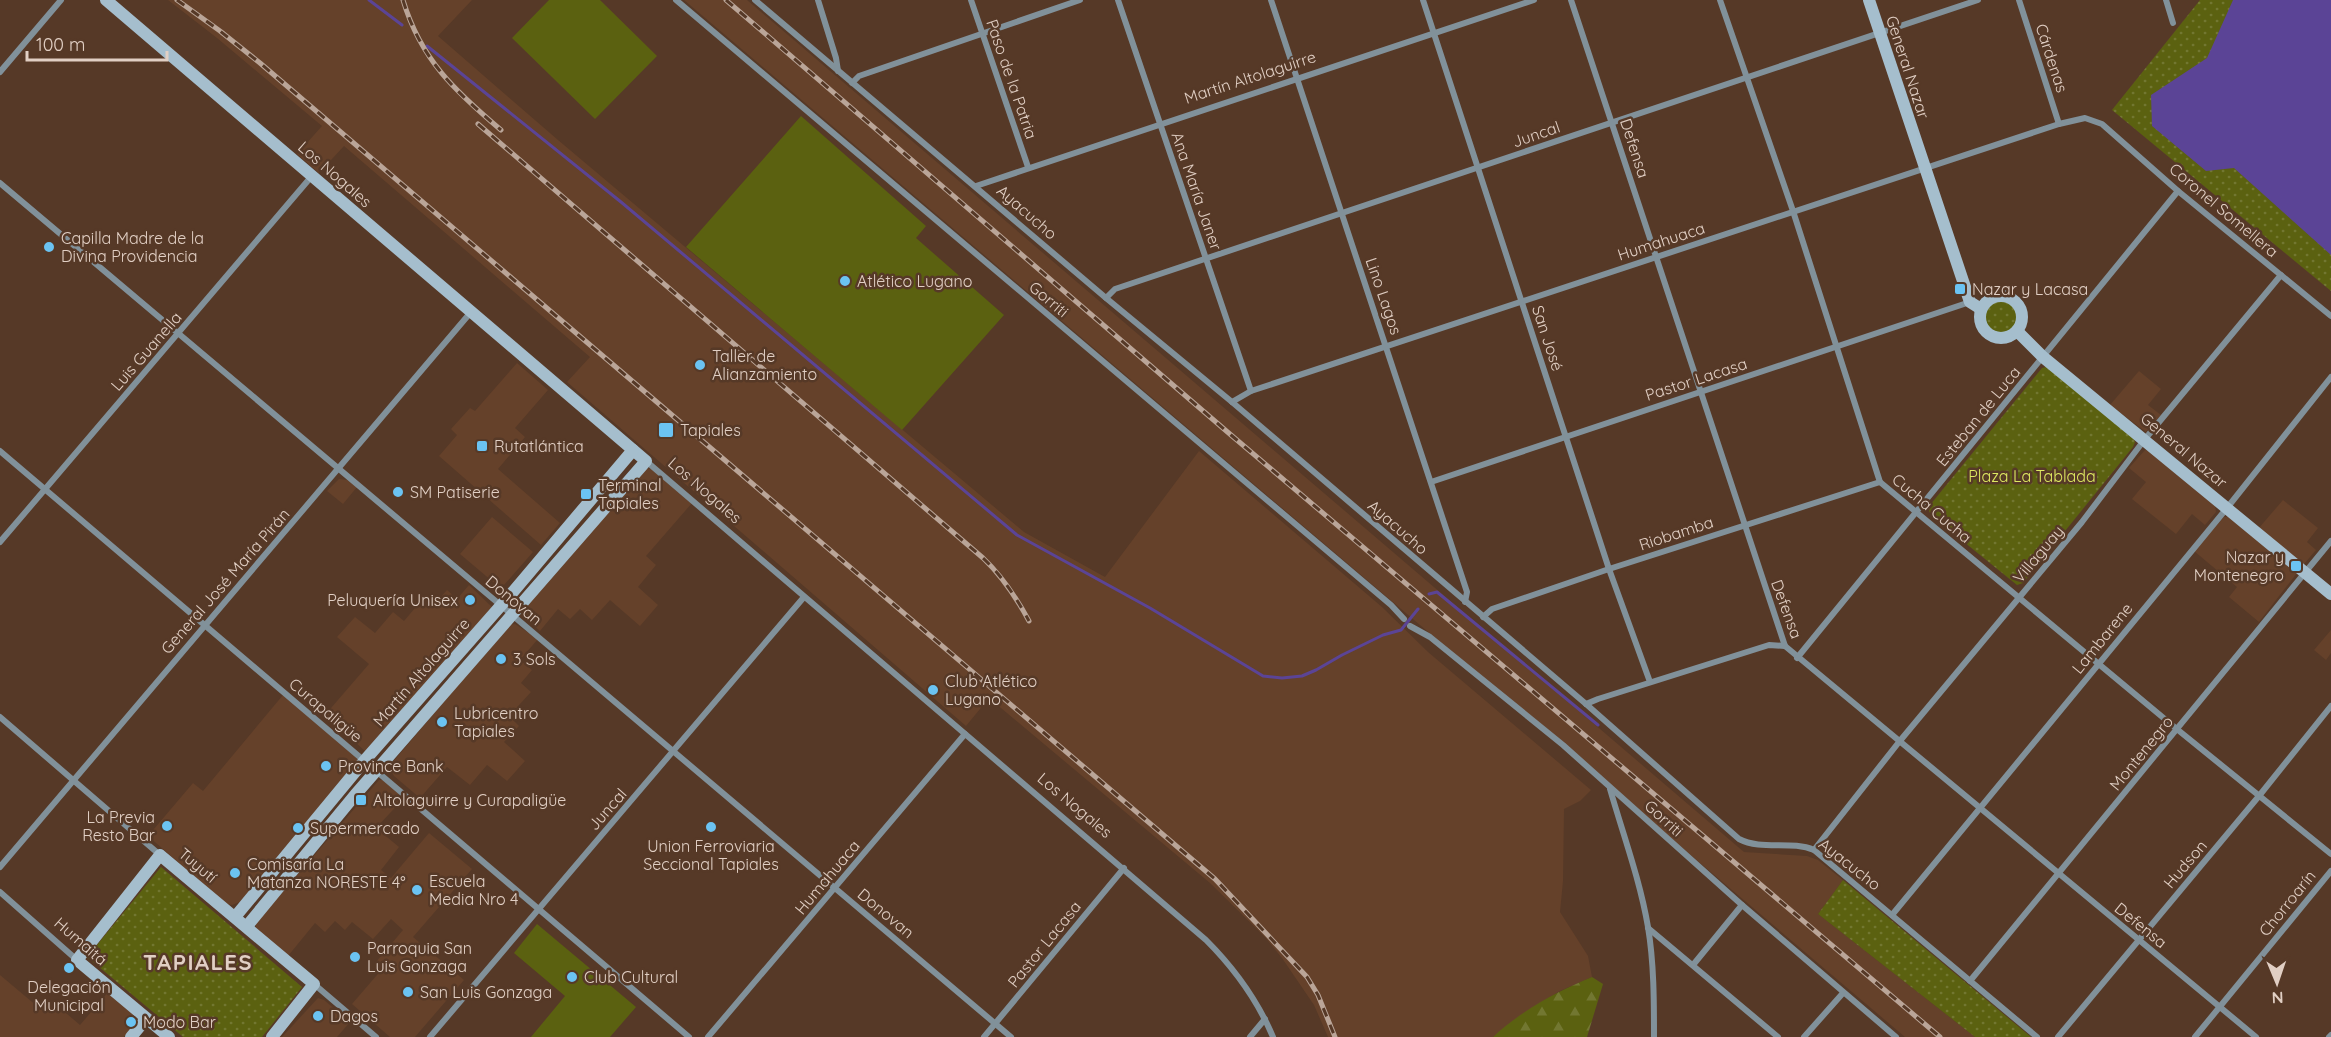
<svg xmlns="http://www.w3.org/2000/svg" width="2331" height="1037" font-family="Quicksand,sans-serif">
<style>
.built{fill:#65412a}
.grass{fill:url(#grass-dots)}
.forest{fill:url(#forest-firs)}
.pitch{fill:#5b6110}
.water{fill:#5b4496}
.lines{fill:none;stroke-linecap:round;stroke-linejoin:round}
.stream{stroke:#5b4496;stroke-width:3}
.street{stroke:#81919a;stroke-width:6}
.secondary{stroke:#a5becd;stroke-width:12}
.rail-casing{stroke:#baa598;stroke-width:5}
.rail{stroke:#563927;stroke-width:3;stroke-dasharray:9;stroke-linecap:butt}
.poi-dot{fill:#6bc3f2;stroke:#563927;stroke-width:2}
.labels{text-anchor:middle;stroke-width:5;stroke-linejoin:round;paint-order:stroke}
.street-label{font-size:16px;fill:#e1cfc4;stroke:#563927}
.poi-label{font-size:16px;fill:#e1cfc4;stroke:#563927;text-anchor:start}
.park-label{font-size:16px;fill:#deea61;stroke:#563927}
.district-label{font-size:22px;font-weight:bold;letter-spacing:1.5px;fill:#e1cfc4;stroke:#563927}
</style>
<defs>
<pattern id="grass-dots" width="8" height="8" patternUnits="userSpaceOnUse" patternTransform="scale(1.5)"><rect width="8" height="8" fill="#5b6110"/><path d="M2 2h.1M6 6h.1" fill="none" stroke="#727731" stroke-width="1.8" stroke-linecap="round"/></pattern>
<pattern id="forest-firs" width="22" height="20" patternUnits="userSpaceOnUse" patternTransform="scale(1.5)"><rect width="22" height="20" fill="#5b6110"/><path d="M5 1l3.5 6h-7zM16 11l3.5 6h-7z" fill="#727731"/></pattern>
</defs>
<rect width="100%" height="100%" fill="#563927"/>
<g class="built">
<polygon points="168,0 472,0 438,36 558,140 1024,532 1105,577 1199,451 1382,607 1428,652 1591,790 1580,801 1564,809 1563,881 1560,912 1588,956 1592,977 1560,991 1527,1011 1493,1037 1328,1037 1314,1005 1282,958 1265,937 1210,883 989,698 966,726 567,382 590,357 344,146 319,173 297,154 322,126 217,38"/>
<polygon points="684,0 747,0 1744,852 1807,856 1818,860 1843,880 1818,914 1975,1037 1905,1037"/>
<polygon points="517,363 548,390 515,428 525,437 498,469 560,523 541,545 439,456 457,435 451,429 470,408 475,411"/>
<polygon points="2139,371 2161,389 2148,405 2161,415 2146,432 2110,405"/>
<polygon points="2145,450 2151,451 2215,505 2216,512 2205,525 2192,514 2176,534 2132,499 2146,482 2129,468"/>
<polygon points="644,468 652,469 692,503 646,556 656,565 638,587 658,605 640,626 610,600 592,620 580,609 570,619 558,609 540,631 524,617 523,611"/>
<polygon points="339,479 347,480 357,487 343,504 327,491"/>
<polygon points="2283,500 2318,528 2307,542 2316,550 2304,564 2301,564 2258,529"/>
<polygon points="492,517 533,552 504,585 502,584 499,587 460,554"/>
<polygon points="2224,517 2231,517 2297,573 2259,622 2229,597 2237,587 2194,551"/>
<polygon points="469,585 492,607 365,751 325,715 369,664 337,637 355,617 375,633 393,612 404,621 421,601 431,608 447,590 457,599"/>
<polygon points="515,624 538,639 520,660 532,670 521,683 531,692 509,716 519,726 504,742 525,761 507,781 487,765 470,785 447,767 420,798 394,776 391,771 392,763 509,625"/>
<polygon points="2331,630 2331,653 2326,660 2314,650"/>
<polygon points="283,695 358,758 357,764 240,902 232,905 226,904 148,836 193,783 203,791"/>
<polygon points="379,780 383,780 405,797 376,828 399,847 381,870 391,878 429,833 472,869 413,937 464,980 415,1037 390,1037 352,1004 383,968 376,962 403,930 391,919 373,939 352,922 345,930 335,921 325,932 315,923 288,956 256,929 256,923"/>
<polygon points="0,975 44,1012 53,1002 80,1025 110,990 139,1017 138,1020 124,1037 0,1037"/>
<polygon points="318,998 324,1000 350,1022 337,1037 282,1037"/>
</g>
<g class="grass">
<polygon points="2200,0 2331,0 2331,291 2112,110"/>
<circle cx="2001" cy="317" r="17"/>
<polygon points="2046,367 2132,435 2135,442 2133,447 2023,583 2017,585 1932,516 1929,511 1930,505 2042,368"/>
<polygon points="161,867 302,987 262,1037 183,1037 87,957"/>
<polygon points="1843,880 2031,1037 1975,1037 1818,914"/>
</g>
<path class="forest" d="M1592,977L1603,984L1587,1037H1493C1522,1010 1556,992 1592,977Z"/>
<g class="pitch">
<polygon points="549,0 600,0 657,56 595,119 512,38"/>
<polygon points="801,116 926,226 916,238 1004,315 902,430 686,247"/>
<polygon points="537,924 636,1007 610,1037 531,1037 565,996 514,953"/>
</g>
<polygon class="water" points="2233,0 2331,0 2331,255 2234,168 2206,171 2152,126 2151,95 2207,58"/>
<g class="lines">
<g class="stream">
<polyline points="369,0 402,25"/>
<polyline points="427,46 621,202 1017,535 1150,608 1263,676 1282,678 1302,676 1316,670 1342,655 1383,635 1401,630 1418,609"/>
<polyline points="1429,594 1437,592 1598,725"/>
</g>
<g class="street">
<polyline points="676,0 1391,605 1404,619"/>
<path d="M755,0L1106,298L1232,402L1586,704L1739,839C1762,851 1791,840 1814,850L2037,1037"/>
<polyline points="818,0 836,58 838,71"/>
<polyline points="971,0 1028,167"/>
<polyline points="1118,0 1251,391"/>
<polyline points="1271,0 1467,592 1465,602"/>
<polyline points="1423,0 1609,569 1650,682"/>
<polyline points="1571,0 1785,646 2256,1037"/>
<polyline points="1720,0 1793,211 1880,482 2178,730 2331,854"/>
<polyline points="2019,0 2059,124"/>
<polyline points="2166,0 2173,23"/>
<polyline points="0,72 61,0"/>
<polyline points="852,83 859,76 1080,0"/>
<path d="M0,183C338,467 674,752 1011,1037"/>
<polyline points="976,186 1534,0"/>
<polyline points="1106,298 1115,289 1978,0"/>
<polyline points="1232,402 1251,391 2059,124 2085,118 2102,124 2178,191 2331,316"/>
<polyline points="0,451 689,1037"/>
<path d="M646,461L1206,940C1235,969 1257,999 1273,1037"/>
<polyline points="1431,482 1970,302"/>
<polyline points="0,542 311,177"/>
<polyline points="1483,617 1492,609 1609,569 1880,482"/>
<polyline points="1410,626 1430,637 1563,745 1742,905 1896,1037"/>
<polyline points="1797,658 2178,191"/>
<polyline points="1586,704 1598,699 1769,645 1785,646"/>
<polyline points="0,717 160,855"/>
<path d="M1610,789C1623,834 1640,880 1648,927C1654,963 1654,1001 1654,1037"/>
<polyline points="1814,850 1899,742 2082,522 2145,439 2281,275"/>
<polyline points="0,867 471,312"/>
<polyline points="0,892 77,960"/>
<polyline points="1892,915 2227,508 2331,377"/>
<polyline points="1648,928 1778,1037"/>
<polyline points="1693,965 1742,905"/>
<polyline points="1970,981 2331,541"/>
<polyline points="314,984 376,1037"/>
<polyline points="430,1037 804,597"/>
<polyline points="708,1037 965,734"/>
<polyline points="984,1037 1124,868"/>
<polyline points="1250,1037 1265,1019"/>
<polyline points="1804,1037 1843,993"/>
<polyline points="2058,1037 2259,796 2331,706"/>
<polyline points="2195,1037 2331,871"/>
<polyline points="2329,1037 2331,1035"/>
</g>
<g class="secondary">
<polyline points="106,0 646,461 355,795 247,926"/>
<polyline points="1869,0 1970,302 1981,309"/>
<circle cx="2001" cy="317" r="21"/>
<polyline points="2017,331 2043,357 2331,594"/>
<polyline points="235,917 365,760 512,593 633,450"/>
<polyline points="131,1037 146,1019"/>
<polyline points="169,1037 77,960 160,855 314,984 272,1037"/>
</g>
<g class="rail-casing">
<g id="rail">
<polyline points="177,0 220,31 260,63 1215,879 1307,977 1318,995 1335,1037"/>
<path d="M403,0C421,60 455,91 501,130"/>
<polyline points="726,0 1231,435 1940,1037"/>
<path d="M478,124L983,558C1002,576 1016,597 1029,621"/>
</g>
</g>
<use href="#rail" class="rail"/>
</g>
<g class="poi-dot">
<circle cx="49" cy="247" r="6"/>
<circle cx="845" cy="281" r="6"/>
<rect x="1954" y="283" width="12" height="12" rx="3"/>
<circle cx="700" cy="365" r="6"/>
<rect x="658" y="422" width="16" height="16" rx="3"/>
<rect x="476" y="440" width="12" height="12" rx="3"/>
<circle cx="398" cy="492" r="6"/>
<rect x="580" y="488" width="12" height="12" rx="3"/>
<rect x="2290" y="560" width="12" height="12" rx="3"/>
<circle cx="470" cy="600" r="6"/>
<circle cx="501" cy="659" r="6"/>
<circle cx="933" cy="690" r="6"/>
<circle cx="442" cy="722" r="6"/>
<circle cx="326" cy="766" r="6"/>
<rect x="355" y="794" width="12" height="12" rx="3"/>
<circle cx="167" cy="826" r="6"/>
<circle cx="711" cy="827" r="6"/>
<circle cx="298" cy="828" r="6"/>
<circle cx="235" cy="873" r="6"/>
<circle cx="417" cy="890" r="6"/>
<circle cx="355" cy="957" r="6"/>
<circle cx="69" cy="968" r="6"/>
<circle cx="572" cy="977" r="6"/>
<circle cx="408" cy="992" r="6"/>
<circle cx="318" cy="1016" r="6"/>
<circle cx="131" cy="1022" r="6"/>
</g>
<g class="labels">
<g class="street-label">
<text transform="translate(2052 58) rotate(72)" y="6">Cárdenas</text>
<text transform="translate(1908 67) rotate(72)" y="6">General Nazar</text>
<text transform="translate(1250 77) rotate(-18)" y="6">Martín Altolaguirre</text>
<text transform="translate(1012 79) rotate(71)" y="6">Paso de la Patria</text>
<text transform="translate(1536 134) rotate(-19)" y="6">Juncal</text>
<text transform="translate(1635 148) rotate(72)" y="6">Defensa</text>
<text transform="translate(335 174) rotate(41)" y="6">Los Nogales</text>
<text transform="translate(1197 191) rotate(71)" y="6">Ana María Janer</text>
<text transform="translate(2224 210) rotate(40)" y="6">Coronel Somellera</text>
<text transform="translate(1027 212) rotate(41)" y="6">Ayacucho</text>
<text transform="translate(1661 241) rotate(-18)" y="6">Humahuaca</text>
<text transform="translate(1384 296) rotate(71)" y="6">Lino Lagos</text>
<text transform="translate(1049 299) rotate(40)" y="6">Gorriti</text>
<text transform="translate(1548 338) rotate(72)" y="6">San José</text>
<text transform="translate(146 351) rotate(-49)" y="6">Luis Guanella</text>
<text transform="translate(1696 379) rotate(-18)" y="6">Pastor Lacasa</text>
<text transform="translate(1978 416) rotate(-51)" y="6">Esteban de Luca</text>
<text transform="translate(2184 450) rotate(40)" y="6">General Nazar</text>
<text transform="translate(705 490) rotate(41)" y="6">Los Nogales</text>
<text transform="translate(1932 508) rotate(40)" y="6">Cucha Cucha</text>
<text transform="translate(1398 527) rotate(41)" y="6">Ayacucho</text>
<text transform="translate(1676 533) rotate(-18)" y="6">Riobamba</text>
<text transform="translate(2038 554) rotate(-50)" y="6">Villaguay</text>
<text transform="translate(225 581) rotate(-49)" y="6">General José María Pirán</text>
<text transform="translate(514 600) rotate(40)" y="6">Donovan</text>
<text transform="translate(1787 609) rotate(70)" y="6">Defensa</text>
<text transform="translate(2102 638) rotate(-51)" y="6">Lambarene</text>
<text transform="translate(421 672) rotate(-49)" y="6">Martín Altolaguirre</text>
<text transform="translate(326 710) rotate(40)" y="6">Curapaligüe</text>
<text transform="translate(2141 753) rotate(-51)" y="6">Montenegro</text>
<text transform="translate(1075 805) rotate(40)" y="6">Los Nogales</text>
<text transform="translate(607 809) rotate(-49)" y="6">Juncal</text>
<text transform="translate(1664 818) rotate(42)" y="6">Gorriti</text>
<text transform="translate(1850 864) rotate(38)" y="6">Ayacucho</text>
<text transform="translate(2185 864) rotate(-50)" y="6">Hudson</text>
<text transform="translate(198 865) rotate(40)" y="6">Tuyutí</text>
<text transform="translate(827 877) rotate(-50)" y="6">Humahuaca</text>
<text transform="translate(2287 903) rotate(-51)" y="6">Chorroarín</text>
<text transform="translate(886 913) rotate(40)" y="6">Donovan</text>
<text transform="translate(2141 925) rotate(39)" y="6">Defensa</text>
<text transform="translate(81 941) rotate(41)" y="6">Humaitá</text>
<text transform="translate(1044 944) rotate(-51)" y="6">Pastor Lacasa</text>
</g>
<g class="poi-label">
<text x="61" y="244">Capilla Madre de la<tspan x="61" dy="18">Divina Providencia</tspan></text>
<text x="857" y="287">Atlético Lugano</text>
<text x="1972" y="295">Nazar y Lacasa</text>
<text x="712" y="362">Taller de<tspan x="712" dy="18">Alianzamiento</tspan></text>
<text x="680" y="436">Tapiales</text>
<text x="494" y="452">Rutatlántica</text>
<text x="598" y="491">Terminal<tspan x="598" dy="18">Tapiales</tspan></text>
<text x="410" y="498">SM Patiserie</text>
<text x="2284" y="563" text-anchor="end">Nazar y<tspan x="2284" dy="18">Montenegro</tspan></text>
<text x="458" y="606" text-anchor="end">Peluquería Unisex</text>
<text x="513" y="665">3 Sols</text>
<text x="945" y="687">Club Atlético<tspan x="945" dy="18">Lugano</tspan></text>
<text x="454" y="719">Lubricentro<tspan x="454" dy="18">Tapiales</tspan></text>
<text x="338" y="772">Province Bank</text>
<text x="373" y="806">Altolaguirre y Curapaligüe</text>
<text x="155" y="823" text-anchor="end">La Previa<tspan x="155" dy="18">Resto Bar</tspan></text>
<text x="310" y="834">Supermercado</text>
<text x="711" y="852" text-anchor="middle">Union Ferroviaria<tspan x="711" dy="18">Seccional Tapiales</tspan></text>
<text x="247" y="870">Comisaría La<tspan x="247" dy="18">Matanza NORESTE 4°</tspan></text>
<text x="429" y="887">Escuela<tspan x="429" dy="18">Media Nro 4</tspan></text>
<text x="367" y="954">Parroquia San<tspan x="367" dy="18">Luis Gonzaga</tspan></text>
<text x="584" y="983">Club Cultural</text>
<text x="69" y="993" text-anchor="middle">Delegación<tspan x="69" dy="18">Municipal</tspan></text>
<text x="420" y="998">San Luis Gonzaga</text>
<text x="330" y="1022">Dagos</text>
<text x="143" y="1028">Modo Bar</text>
</g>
<g class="park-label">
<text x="2032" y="482">Plaza La Tablada</text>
</g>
<g class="district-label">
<text x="198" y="970">TAPIALES</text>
</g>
</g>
<g transform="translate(2277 983) rotate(178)" stroke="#563927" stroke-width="4.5" paint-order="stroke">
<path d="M0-4.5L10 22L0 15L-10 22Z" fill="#e1cfc4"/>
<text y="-9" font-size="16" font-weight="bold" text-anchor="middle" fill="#e1cfc4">N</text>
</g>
<path d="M27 51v9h140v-9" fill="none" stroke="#e1cfc4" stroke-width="3"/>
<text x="36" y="51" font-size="18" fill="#e1cfc4" stroke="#563927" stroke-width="4.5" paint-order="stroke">100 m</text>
</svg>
